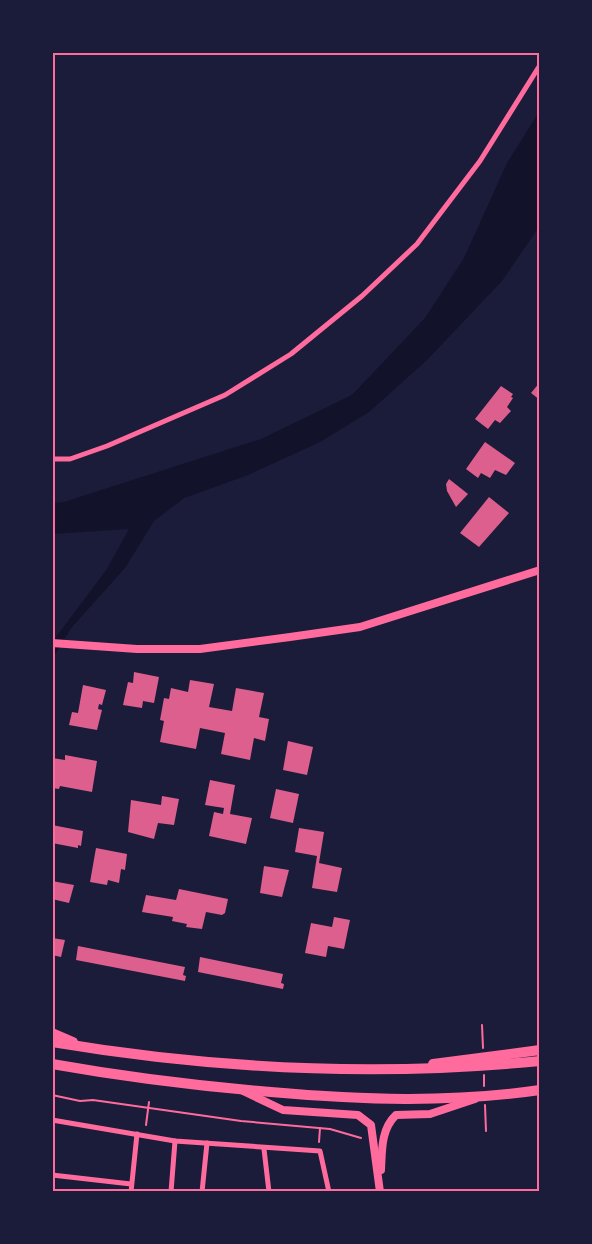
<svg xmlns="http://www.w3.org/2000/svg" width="592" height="1244" font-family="'Sofia Sans Condensed',sans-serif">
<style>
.water{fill:#12122b}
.building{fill:#dd5f8e}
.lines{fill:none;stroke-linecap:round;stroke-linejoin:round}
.path{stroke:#ff6b9d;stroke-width:2}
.minor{stroke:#ff6b9d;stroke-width:5}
.tertiary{stroke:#ff6b9d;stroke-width:8}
.trunk{stroke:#ff6b9d;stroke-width:10}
.neatline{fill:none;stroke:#ff6b9d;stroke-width:2}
</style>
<rect width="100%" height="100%" fill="#1b1b3a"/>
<polygon class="water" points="539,112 539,227 502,281 426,361 369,412 320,442 248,475 184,498 154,521 125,568 72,627 53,658 53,641 107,569 129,529 53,534 53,503 64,502 261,439 352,395 425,318 464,258 507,163"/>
<g class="building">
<polygon points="540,382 540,400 531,393"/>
<polygon points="501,386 513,394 511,397 513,398 507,407 511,411 500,423 495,420 488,429 475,419"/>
<polygon points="485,442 515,463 506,475 495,470 490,478 481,473 478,478 466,469"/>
<polygon points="449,479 468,494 456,507 447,491 446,484"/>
<polygon points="489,497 509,513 479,547 460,533"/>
<polygon points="134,672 159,677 154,703 143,701 142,708 123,705 128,682 133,683"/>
<polygon points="190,680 214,684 209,707 232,711 236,688 264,693 259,717 269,719 265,741 254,738 250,760 221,754 225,733 200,728 196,749 160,742 164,721 160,720 164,698 169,699 171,688 188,692"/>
<polygon points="83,685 106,690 102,705 99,704 98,709 102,710 97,730 69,725 72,712 78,713"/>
<polygon points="288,741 313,747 307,775 283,770"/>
<polygon points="65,755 97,761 92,792 60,786 59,789 52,788 52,758 65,760"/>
<polygon points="210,780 235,785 230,814 252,818 246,844 209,836 214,812 223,814 224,808 205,805"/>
<polygon points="276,789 299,794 293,823 270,818"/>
<polygon points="162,796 179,799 174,825 158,823 154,839 128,832 131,800 161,805"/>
<polygon points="52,825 83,831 81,846 78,845 78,848 52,843"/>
<polygon points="299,828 324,832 319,863 342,868 337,892 312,888 317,856 295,852"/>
<polygon points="96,848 127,854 125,870 121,869 119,883 108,880 107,885 90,882"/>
<polygon points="264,866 289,870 282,897 260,893"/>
<polygon points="52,881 74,885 69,903 52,899"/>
<polygon points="179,889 228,899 225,913 222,915 206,912 202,929 186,927 187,924 172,921 173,917 142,912 146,895 176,900"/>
<polygon points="334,917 350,920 344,949 328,946 326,957 305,953 311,923 332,927"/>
<polygon points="52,938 65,940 61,957 52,955"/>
<polygon points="78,946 185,967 183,975 186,976 185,981 76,960"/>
<polygon points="200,957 283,974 281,983 284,984 283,989 198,972"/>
</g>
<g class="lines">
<g class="path">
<polyline points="482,1025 483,1048"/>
<polyline points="484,1075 484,1086"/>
<polyline points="52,1095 80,1101 93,1100 241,1121 330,1129 361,1138"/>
<polyline points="485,1105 486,1131"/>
<polyline points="146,1125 149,1102"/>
<polyline points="319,1142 320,1128"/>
</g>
<g class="minor">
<polyline points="52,459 70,459 107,446 225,395 291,354 362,296 417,244 480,161 540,65"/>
<polyline points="52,1120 175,1141 320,1151 329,1192"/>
<polyline points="264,1149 269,1192"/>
<polyline points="52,1175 131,1184"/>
<polyline points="131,1192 137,1134"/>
<polyline points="171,1192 175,1141"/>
<polyline points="202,1192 207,1143"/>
</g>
<g class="tertiary">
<polyline points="52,643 137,649 200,649 290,637 360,627 540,570"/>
<polyline points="243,1091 283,1110 358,1115 371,1125 380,1192"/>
<path d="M381,1170C382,1150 381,1129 396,1115L430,1114L475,1099"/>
</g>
<g class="trunk">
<polyline points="52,1033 73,1042"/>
<path d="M52,1042C213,1069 377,1077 540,1061"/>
<path d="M52,1064C125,1077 198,1086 271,1092C361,1100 450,1103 540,1090"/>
<polyline points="433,1064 540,1050"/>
</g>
</g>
<rect width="592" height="1244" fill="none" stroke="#1b1b3a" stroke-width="108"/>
<rect x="54" y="54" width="484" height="1136" class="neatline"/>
</svg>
